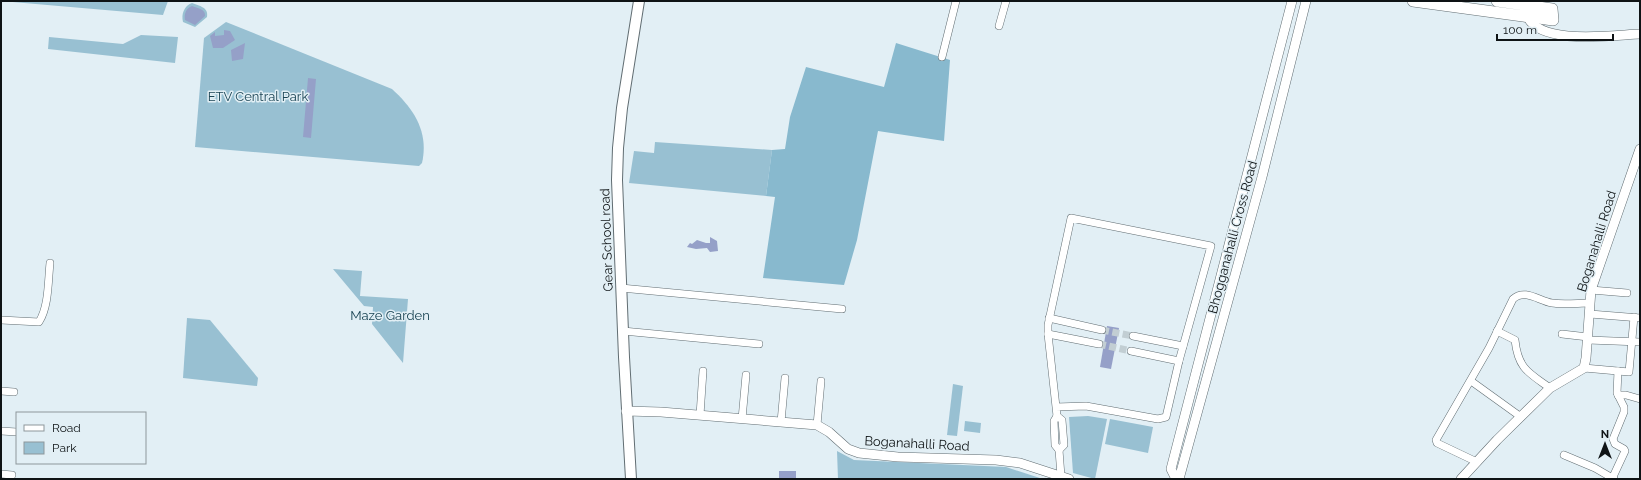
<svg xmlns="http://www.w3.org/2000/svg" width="1641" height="480" font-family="Raleway,sans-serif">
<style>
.green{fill:#98c0d2}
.forest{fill:#88b9ce}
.water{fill:#95a0c8}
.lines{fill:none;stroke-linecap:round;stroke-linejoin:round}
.minor-tunnel{stroke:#c2ced3;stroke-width:7;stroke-dasharray:7 3.5;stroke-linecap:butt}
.minor-casing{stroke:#616d72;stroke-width:8}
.tertiary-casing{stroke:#616d72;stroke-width:10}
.secondary-casing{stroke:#616d72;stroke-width:12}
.primary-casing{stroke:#616d72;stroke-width:12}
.minor{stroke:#fff;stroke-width:7}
.tertiary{stroke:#fff;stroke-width:9}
.secondary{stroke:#fff;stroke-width:10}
.primary{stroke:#fff;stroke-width:11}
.labels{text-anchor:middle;stroke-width:3;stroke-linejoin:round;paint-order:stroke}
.park-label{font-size:13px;fill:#1a4454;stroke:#e2eff5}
.street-label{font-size:13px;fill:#0e1315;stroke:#e2eff5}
</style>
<rect width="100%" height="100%" fill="#e2eff5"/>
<g class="green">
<polygon points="1,1 168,1 163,15"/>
<path d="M192,3C199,6 209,7 207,17L195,27L183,22C181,14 184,6 192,3Z"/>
<path d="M226,22L392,89C414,109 429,132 422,163L419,166L195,147L204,38Z"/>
<polygon points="141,35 178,37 175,63 48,49 49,37 123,44"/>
<polygon points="655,142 772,150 766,196 629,183 634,151 654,153"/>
<polygon points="333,269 362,271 360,296 408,299 403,363 372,324 373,307 364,306"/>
<polygon points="187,318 210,320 258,378 257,386 183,378"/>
<polygon points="953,384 963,386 957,436 947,435"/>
<polygon points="1088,416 1107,419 1095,479 1073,473 1069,417"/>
<polygon points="1110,419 1153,427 1148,453 1105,444"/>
<polygon points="965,421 981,423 980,433 964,431"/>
<polygon points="837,451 854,460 1006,467 1043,479 838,479"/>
</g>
<polygon class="forest" points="896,43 950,60 944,141 878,131 857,240 844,285 763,278 775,197 766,196 772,150 785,149 790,117 806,67 884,87"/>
<g class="water">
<path d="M192,6C197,8 206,9 205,16L195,25L185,20C184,14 186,8 192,6Z"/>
<polygon points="224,30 230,31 235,40 223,48 213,48 210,36 215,32 215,36 224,35"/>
<polygon points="245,43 243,59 232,61 231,50"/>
<polygon points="308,78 316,79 311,138 303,137"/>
<polygon points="710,237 717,241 718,251 710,252 707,248 696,249 687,247 690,243 692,244 697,240 706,243 710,243"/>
<polygon points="1107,326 1119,328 1111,369 1100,367"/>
<rect x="779" y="471" width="17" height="8"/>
</g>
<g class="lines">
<g class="minor-tunnel">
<polyline points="1102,330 1133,336"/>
<polyline points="1099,344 1131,351"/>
</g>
<g class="minor-casing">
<g id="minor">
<polyline points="999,26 1006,1"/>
<polyline points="942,57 956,1"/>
<polyline points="621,288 842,309"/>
<polyline points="1591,290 1627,293"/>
<polyline points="1590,314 1640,318"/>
<polyline points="1049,318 1102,330"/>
<path d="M1,320L39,322C49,306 48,281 50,263"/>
<polyline points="623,331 759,344"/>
<path d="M1497,331L1515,340C1518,369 1529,373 1550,388"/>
<polyline points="1048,334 1099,344"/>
<polyline points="1562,334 1588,337"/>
<polyline points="1133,336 1183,346"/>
<polyline points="1588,340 1640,342"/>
<polyline points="1131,351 1179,361"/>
<polyline points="1584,368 1629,372 1634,317"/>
<polyline points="1471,381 1521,417"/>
<polyline points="1,391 14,392"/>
<polyline points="1618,395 1626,395 1640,399"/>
<polyline points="1056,407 1086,406 1158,419 1166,417 1179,361 1211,246 1071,218 1048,325 1048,334 1056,407 1057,416 1054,421 1055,445 1059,450 1061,476"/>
<polyline points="700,415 703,371"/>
<polyline points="1057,416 1062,420 1064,445 1059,450"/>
<polyline points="742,419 746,375"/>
<polyline points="781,422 785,378"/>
<polyline points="817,425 821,381"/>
<polyline points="1,431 17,432"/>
<polyline points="1564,455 1595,468 1614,479"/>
<path d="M1477,462L1437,443L1436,440L1489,348L1513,299C1525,288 1539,301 1552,303C1564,305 1578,303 1590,303"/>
<polyline points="1,474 12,475"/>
<polyline points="1612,479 1625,451 1624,449 1615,444 1613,439 1624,412 1624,407 1617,393 1618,371"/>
</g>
</g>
<g class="tertiary-casing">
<g id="tertiary">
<path d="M1527,16C1540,46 1613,35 1640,34"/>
<polyline points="626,411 661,412 817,425 829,432 848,449 859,453 898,457 996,460 1020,463 1069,479"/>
<polyline points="1176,479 1171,469 1292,1"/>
<polyline points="1179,479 1262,177 1306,1"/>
<polyline points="1461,479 1497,440 1550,388 1584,368 1586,358 1591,290 1640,149"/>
</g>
</g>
<g class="secondary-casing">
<polyline id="secondary" points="631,479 624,357 617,180 618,148 622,108 639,1"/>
</g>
<g class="primary-casing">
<polyline id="primary" points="1413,1 1553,20 1552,9 1497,1"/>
</g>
<use href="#minor" class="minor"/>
<use href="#tertiary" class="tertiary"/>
<use href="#secondary" class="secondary"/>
<use href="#primary" class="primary"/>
</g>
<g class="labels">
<g class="park-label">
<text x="258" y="101">ETV Central Park</text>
<text x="390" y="320">Maze Garden</text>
</g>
<g class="street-label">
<text transform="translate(1232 237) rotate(-75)" y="5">Bhogganahalli Cross Road</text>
<text transform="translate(606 240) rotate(-92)" y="5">Gear School road</text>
<text transform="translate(1596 241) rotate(-73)" y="5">Boganahalli Road</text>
<text transform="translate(917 443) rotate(3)" y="5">Boganahalli Road</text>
</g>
</g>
<rect width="1641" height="480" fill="none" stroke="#0e1315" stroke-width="4"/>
<rect x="16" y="412" width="130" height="52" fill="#e2eff5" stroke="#8d979b"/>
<rect x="24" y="425" width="20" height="6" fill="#ffffff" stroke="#8d979b"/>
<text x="52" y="432" font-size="12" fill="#0e1315">Road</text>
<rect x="24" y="442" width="20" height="12" fill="#98c0d2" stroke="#8d979b"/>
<text x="52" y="452" font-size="12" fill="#0e1315">Park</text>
<g transform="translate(1605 444)" stroke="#e2eff5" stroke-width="3" paint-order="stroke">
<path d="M0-3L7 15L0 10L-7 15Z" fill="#0e1315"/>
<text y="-6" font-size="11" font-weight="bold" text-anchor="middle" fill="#0e1315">N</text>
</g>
<path d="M1497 34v6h116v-6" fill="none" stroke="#0e1315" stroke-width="2"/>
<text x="1503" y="34" font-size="12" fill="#0e1315" stroke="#e2eff5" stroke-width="3" paint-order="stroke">100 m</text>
</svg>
